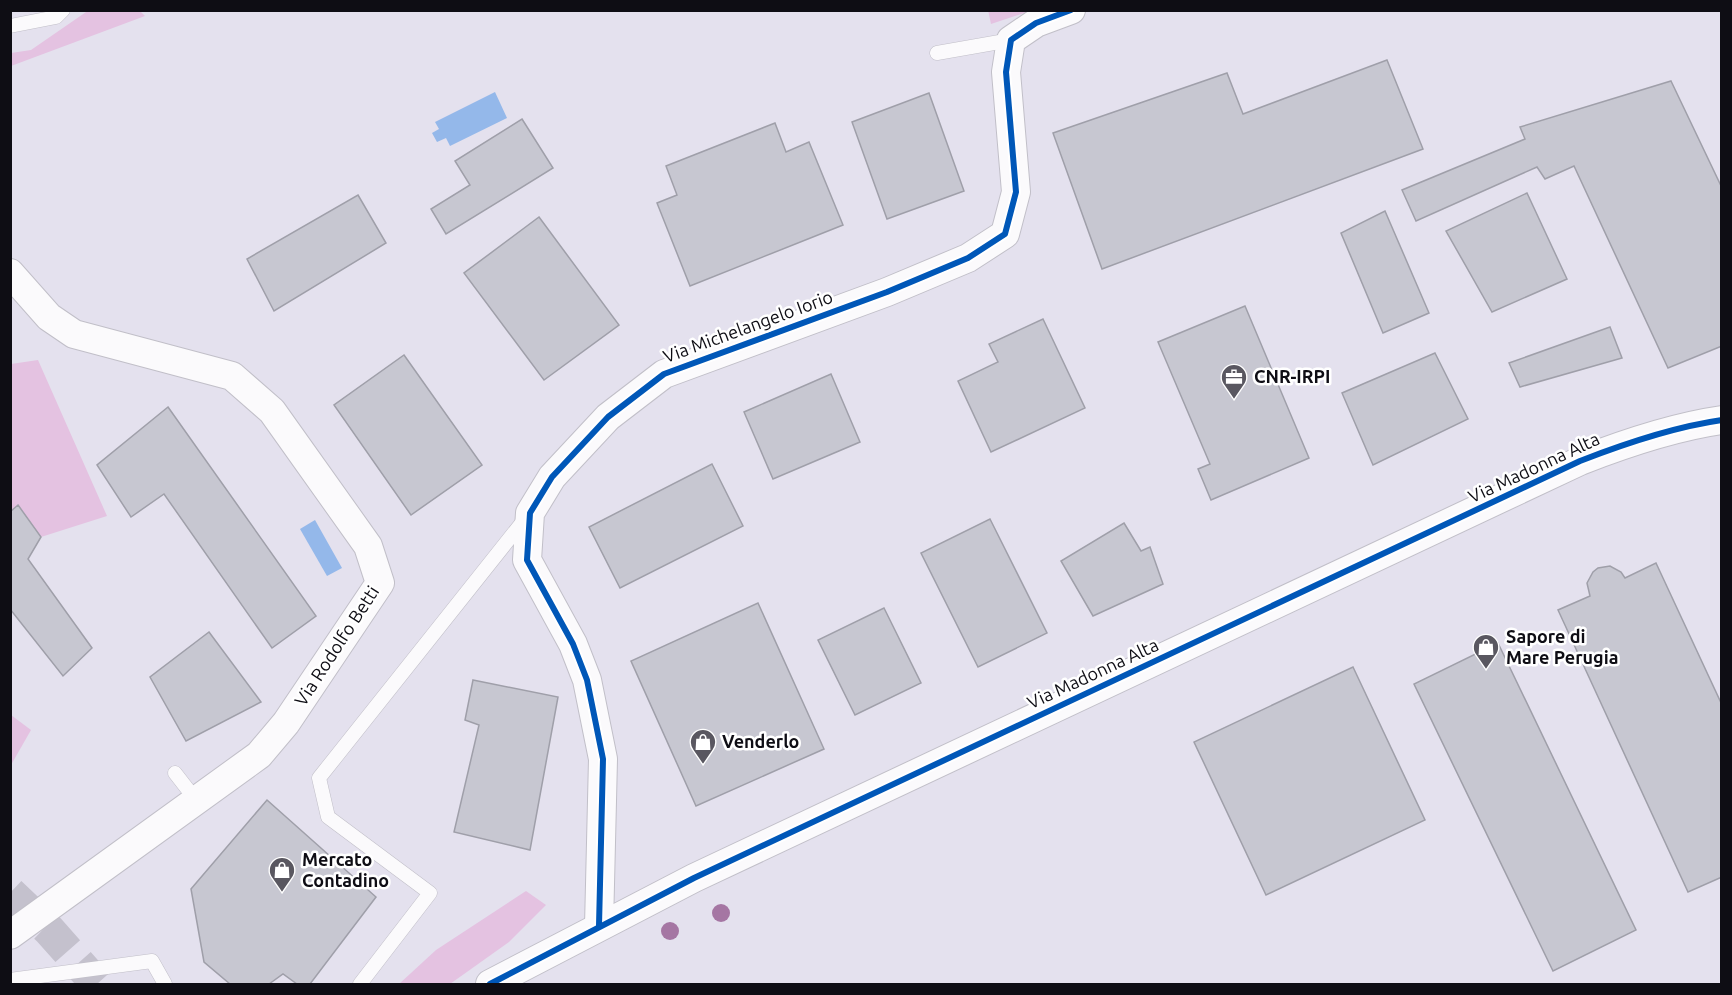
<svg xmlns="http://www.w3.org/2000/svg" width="1732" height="995" font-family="Ubuntu,sans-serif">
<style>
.green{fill:#e4c2e1}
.water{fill:#94b8ea}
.building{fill:#c7c7d1;stroke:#9f9fa9;stroke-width:1.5}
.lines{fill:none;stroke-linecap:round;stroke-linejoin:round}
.motorway-tunnel{stroke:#c4c1cd;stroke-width:33;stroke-dasharray:33 16;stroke-linecap:butt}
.service-casing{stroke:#c1bfc8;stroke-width:15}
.minor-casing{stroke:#c1bfc8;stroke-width:30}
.service{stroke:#fbfafc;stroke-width:14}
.minor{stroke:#fbfafc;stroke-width:28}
.cycleway-casing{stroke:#fff;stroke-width:10}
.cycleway{stroke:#0057b8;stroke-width:6}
.tree{fill:#a576a3}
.labels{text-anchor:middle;stroke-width:5;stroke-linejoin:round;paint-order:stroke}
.street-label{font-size:18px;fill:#0e0d14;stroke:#fff}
.poi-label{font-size:18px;font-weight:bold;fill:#0e0d14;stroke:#fff;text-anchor:start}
</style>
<rect width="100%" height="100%" fill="#e4e1ee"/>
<g class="green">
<polygon points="89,10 140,11 145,16 11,66 11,53 31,50"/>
<polygon points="988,10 1030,11 991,24"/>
<polygon points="38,360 107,516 41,537 18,506 11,512 11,364"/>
<polygon points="11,715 31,730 11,765"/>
<polygon points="526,891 546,905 509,942 450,984 399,984 436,950"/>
</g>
<g class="water">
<polygon points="495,92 507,118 450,146 446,138 437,142 432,133 439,129 435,122"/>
<polygon points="315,520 342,568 327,576 300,529"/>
</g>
<g class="building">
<polygon points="1387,60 1423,149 1102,269 1053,133 1227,73 1243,114"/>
<polygon points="1671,81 1722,188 1722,346 1668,368 1574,166 1545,179 1537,167 1416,221 1402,190 1525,139 1520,127"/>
<polygon points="929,93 964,191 887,219 852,122"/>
<polygon points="522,119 553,168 446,234 431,209 470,185 455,161"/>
<polygon points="775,123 786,152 809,142 843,225 690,286 657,203 677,195 666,166"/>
<polygon points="1527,193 1567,279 1492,312 1446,231"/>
<polygon points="358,195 386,243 274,311 247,259"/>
<polygon points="1385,211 1429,313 1383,333 1341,233"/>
<polygon points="539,217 619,325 544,380 464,273"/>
<polygon points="1245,306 1309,458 1211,500 1198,469 1210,464 1158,342"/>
<polygon points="1043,319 1085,408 991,452 958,381 998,362 989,344"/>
<polygon points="1610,327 1622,358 1520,387 1509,363"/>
<polygon points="1435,353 1468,419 1373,465 1342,393"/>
<polygon points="404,355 482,465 411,515 334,405"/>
<polygon points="831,374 860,442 773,479 744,412"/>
<polygon points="168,407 316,616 272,648 164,494 131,517 97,465"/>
<polygon points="712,464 743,526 620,588 589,527"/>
<polygon points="18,505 41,537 28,559 92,648 63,676 10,609 10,512"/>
<polygon points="990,519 1047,633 978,667 921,553"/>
<polygon points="1124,523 1141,551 1150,547 1163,584 1093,616 1061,561"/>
<polygon points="1656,563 1722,705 1722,877 1688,892 1558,610 1590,596 1587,583 1593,572 1598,568 1610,566 1621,572 1625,578"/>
<polygon points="758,603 824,749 696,806 631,661"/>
<polygon points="884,608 921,683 855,715 818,640"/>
<polygon points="209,632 261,702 186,741 150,677"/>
<polygon points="1498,643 1636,930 1553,971 1414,684"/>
<polygon points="1353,667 1425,820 1266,895 1194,742"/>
<polygon points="473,680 558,697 530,850 454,832 479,725 465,720"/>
<polygon points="267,800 376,897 310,984 297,984 283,974 269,984 230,984 204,962 191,889"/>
</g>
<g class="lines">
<polyline class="motorway-tunnel" points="10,893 49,930 97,984"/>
<g class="service-casing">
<g id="service">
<polyline points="10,26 56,17 63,10"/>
<polyline points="937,53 1011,40"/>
<polyline points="175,773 196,800"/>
<polyline points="10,980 152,961 165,984"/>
<polyline points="360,984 430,893 328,817 319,778 525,519"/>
</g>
</g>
<g class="minor-casing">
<g id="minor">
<polyline points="10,273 49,317 74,334 232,376 272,411 368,546 380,583 286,723 259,755 10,935"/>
<polyline points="599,926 603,759 587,680 573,644 527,560 530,513 552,477 608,417 664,374 887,292 968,258 1005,234 1016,192 1006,72 1011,40 1036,23 1071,10"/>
<path d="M490,984L694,878L1580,461C1626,443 1673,427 1722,420"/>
</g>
</g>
<use href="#service" class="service"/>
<use href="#minor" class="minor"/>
<g class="cycleway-casing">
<g id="cycleway">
<polyline points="599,926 603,759 587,680 573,644 527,560 530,513 552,477 608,417 664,374 887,292 968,258 1005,234 1016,192 1006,72 1011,40 1036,23 1071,10"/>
<path d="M490,984L694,878L1580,461C1626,443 1673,427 1722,420"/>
</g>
</g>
<use href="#cycleway" class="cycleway"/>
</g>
<g class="tree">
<circle cx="721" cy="913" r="9"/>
<circle cx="670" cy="931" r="9"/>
</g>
<defs>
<g id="office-pin" transform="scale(1.35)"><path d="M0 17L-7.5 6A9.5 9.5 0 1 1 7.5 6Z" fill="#595760" stroke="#fff"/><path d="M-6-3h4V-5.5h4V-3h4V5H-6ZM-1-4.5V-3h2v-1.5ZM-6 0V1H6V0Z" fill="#fff"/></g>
<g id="shop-pin" transform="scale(1.35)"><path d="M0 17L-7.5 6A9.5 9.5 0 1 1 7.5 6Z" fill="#595760" stroke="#fff"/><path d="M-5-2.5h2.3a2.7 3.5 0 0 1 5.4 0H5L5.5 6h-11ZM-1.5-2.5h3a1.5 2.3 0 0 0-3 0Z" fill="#fff"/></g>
</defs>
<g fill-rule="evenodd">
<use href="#office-pin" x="1234" y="377"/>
<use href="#shop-pin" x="1486" y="647"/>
<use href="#shop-pin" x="703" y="742"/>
<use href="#shop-pin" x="282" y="870"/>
</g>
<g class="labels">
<g class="street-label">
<text transform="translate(748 327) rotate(-20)" y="6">Via Michelangelo Iorio</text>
<text transform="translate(1534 468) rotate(-25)" y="6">Via Madonna Alta</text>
<text transform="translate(337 646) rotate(-57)" y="6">Via Rodolfo Betti</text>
<text transform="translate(1093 674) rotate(-25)" y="6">Via Madonna Alta</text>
</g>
<g class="poi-label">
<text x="1254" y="383">CNR-IRPI</text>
<text x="1506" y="643">Sapore di<tspan x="1506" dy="21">Mare Perugia</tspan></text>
<text x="722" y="748">Venderlo</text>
<text x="302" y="866">Mercato<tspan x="302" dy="21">Contadino</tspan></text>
</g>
</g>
<rect width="1732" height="995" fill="none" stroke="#0e0d14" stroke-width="24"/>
</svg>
